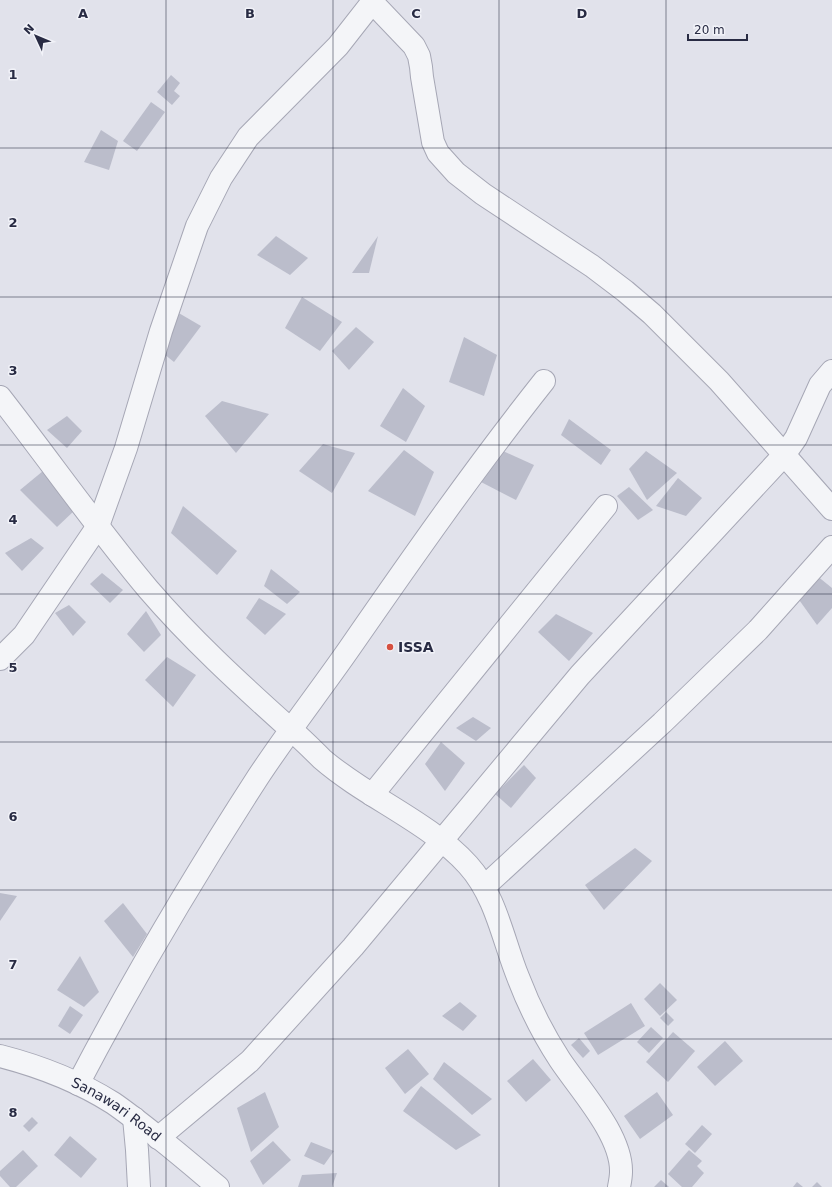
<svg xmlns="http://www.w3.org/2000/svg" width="832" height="1187" font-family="'DejaVu Sans',sans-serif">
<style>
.building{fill:#bbbdcb}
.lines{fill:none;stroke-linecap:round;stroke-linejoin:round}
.minor-casing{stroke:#a6a7b5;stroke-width:24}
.minor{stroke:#f4f5f8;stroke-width:22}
.grid{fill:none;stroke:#282b43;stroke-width:1;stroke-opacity:0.55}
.poi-dot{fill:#d65040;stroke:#f1f2f8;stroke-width:1.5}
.labels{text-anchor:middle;stroke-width:3;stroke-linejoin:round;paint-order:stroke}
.poi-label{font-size:14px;font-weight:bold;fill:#282b43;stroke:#f1f2f8;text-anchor:start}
.street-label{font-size:14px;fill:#282b43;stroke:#f1f2f8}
.grid-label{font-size:13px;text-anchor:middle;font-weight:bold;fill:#282b43;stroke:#f1f2f8;stroke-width:3;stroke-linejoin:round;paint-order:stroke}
</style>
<rect width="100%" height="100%" fill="#e1e2eb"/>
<g class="building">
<polygon points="171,75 180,83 174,91 180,96 172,105 157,92"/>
<polygon points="151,102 165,112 137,151 123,141"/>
<polygon points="101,130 118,141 109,170 84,162"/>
<polygon points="276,236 308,258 290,275 257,255"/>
<polygon points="378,236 369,273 352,273"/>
<polygon points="302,297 342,322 320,351 285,328"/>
<polygon points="177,312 201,326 174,362 159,350"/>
<polygon points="356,327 374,342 349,370 332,351"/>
<polygon points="464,337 497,355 484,396 449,382"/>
<polygon points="403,388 425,406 406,442 380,426"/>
<polygon points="222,401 269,414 236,453 205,416"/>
<polygon points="67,416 82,431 67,448 47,430"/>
<polygon points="569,419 611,450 601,465 561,435"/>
<polygon points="323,444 355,453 332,493 299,471"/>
<polygon points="404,450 434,472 415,516 368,491"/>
<polygon points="503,451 534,465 516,500 481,482"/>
<polygon points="646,451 677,473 647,500 629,469"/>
<polygon points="43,471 75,510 57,527 20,490"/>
<polygon points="678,478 702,498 686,516 656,506"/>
<polygon points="629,487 653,510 638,520 617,496"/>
<polygon points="183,506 237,551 217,575 171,533"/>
<polygon points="31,538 44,548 22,571 5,553"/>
<polygon points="271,569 300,592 287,604 264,586"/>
<polygon points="811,571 832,588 832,608 817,625 797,597"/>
<polygon points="102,573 123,590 110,603 90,584"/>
<polygon points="259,598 286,614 265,635 246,618"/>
<polygon points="69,605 86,622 73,636 55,613"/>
<polygon points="146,611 161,635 144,652 127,634"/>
<polygon points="556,614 593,633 569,661 538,632"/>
<polygon points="167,657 196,675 173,707 145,680"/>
<polygon points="473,717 491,728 476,741 456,728"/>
<polygon points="441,742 465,763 445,791 425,764"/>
<polygon points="524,765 536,778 511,808 495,794"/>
<polygon points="635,848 652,861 604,910 585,885"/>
<polygon points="0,893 17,896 0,921"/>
<polygon points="123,903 147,934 133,957 104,921"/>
<polygon points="80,956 99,992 84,1007 57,990"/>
<polygon points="660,983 677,1000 660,1016 644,999"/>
<polygon points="460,1002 477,1016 463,1031 442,1016"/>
<polygon points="631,1003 645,1026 598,1055 584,1033"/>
<polygon points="70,1006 83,1015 70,1034 58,1026"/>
<polygon points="666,1012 674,1020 668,1026 660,1018"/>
<polygon points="651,1027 663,1038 649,1053 637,1042"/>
<polygon points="673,1032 695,1051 668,1082 646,1062"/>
<polygon points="579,1038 590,1051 583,1058 571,1045"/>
<polygon points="725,1041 743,1061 715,1086 697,1067"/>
<polygon points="408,1049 429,1074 405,1094 385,1068"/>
<polygon points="533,1059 551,1080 526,1102 507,1081"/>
<polygon points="444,1062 492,1099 472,1115 433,1079"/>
<polygon points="421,1086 481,1135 456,1150 403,1111"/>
<polygon points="265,1092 279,1127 251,1152 237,1108"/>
<polygon points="657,1092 673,1115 640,1139 624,1116"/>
<polygon points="32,1117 38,1123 29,1132 23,1126"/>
<polygon points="702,1125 712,1134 695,1153 685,1144"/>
<polygon points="70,1136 97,1159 81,1178 54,1155"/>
<polygon points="273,1141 291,1160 263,1185 250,1161"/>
<polygon points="311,1142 334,1151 324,1165 304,1156"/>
<polygon points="23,1150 38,1166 16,1187 10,1187 0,1176 0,1171"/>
<polygon points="689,1150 702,1161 697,1166 704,1173 692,1187 682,1187 668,1174"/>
<polygon points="337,1173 332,1187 298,1187 302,1175"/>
<polygon points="661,1180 669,1187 654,1187"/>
<polygon points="797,1182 803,1187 793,1187"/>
<polygon points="817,1182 822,1187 812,1187"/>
</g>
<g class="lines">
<g class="minor-casing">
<g id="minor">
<polyline points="372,2 414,46 419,56 421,67 422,77 433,142 438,153 456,173 483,194 592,266 625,291 652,314 719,381 832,509"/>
<path d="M0,397C50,461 96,527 148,589C191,639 240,684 288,727C300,737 311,748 322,759C367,798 428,821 468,865C496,896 503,940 518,977C529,1006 543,1034 560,1060C580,1090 622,1135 621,1172C621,1177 620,1182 619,1187"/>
<polyline points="0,659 24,635 98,526 126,448 161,331 197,226 221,178 248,137 338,46 374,0"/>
<polyline points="372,795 606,506"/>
<polyline points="485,886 662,723 758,630 832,547"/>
<path id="s1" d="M0,1056C39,1066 78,1081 113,1103C129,1114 144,1126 159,1138C179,1154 198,1170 218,1187"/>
<path d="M78,1084C133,979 194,876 258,777C287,733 319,692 349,649C412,558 475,468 544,381"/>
<polyline points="134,1118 137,1150 139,1187"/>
<polyline points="158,1138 250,1061 353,947 580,675 784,455 796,438 820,385 832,371"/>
</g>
</g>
<use href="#minor" class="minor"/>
</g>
<path class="grid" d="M166,0V1187M333,0V1187M499,0V1187M666,0V1187M0,148H832M0,297H832M0,445H832M0,594H832M0,742H832M0,890H832M0,1039H832"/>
<circle class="poi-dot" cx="390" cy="647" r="4"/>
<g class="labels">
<g class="poi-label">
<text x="398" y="652">ISSA</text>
</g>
<g class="street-label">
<text dy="5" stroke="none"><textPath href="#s1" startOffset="129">Sanawari Road</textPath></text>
</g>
</g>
<g class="grid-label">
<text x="83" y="18">A</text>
<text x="250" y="18">B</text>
<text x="416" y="18">C</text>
<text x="582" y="18">D</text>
<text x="13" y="79">1</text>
<text x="13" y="227">2</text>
<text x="13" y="375">3</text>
<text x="13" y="524">4</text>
<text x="13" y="672">5</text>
<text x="13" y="821">6</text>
<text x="13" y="969">7</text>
<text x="13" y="1117">8</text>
</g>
<g transform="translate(36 36) rotate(314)" stroke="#f1f2f8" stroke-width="3" paint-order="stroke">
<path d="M0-3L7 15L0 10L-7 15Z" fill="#282b43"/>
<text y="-6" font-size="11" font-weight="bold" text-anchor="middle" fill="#282b43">N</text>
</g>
<path d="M688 34v6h59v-6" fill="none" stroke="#282b43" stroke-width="2"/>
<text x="694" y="34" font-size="12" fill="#282b43" stroke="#f1f2f8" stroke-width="3" paint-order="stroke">20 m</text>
</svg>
